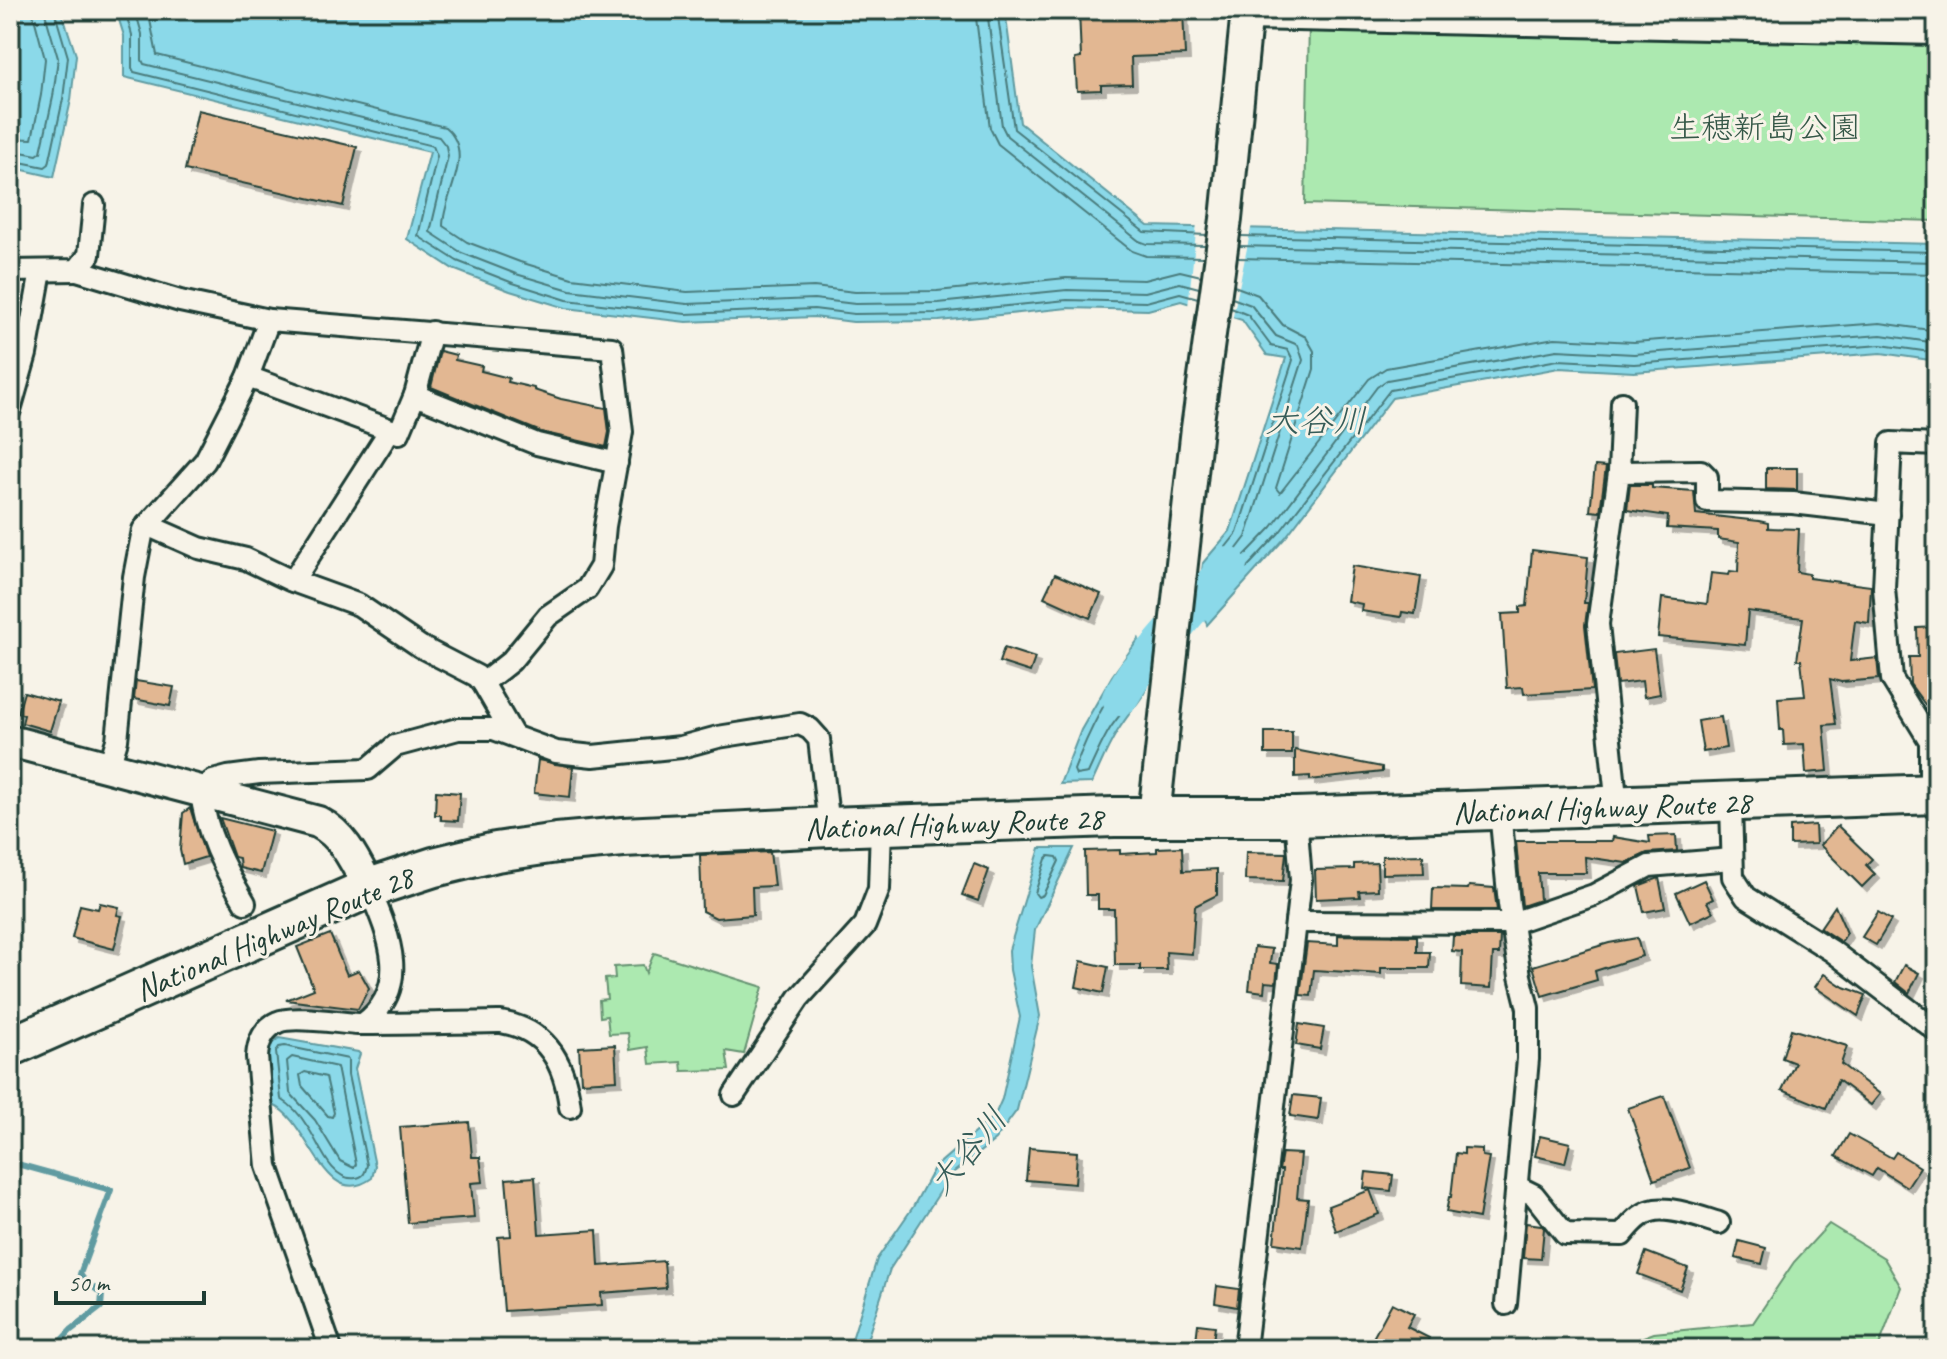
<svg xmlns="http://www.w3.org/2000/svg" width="1947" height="1359" font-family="Caveat,'Klee One',sans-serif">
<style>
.green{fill:#ace9b0;stroke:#669372;stroke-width:2}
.water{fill:#8bd9e9;stroke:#609ba1;stroke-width:2}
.pier{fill:#f7f3e8}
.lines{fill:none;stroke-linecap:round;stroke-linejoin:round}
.shore{stroke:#4a7b7c;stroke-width:2}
.stream{stroke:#609ba1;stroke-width:6}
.river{stroke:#8bd9e9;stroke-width:36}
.building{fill:#e2b792;stroke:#1f3d34;stroke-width:2;filter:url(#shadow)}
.street-casing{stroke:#1f3d34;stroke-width:26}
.secondary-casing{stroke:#1f3d34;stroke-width:36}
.highway-casing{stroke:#1f3d34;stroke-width:44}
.street{stroke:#f7f3e8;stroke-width:20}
.secondary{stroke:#f7f3e8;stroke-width:30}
.highway{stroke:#f7f3e8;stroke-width:38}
.labels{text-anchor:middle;stroke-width:6;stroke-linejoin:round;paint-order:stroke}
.park-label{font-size:32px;fill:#345747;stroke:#f7f3e8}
.street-label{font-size:32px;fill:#1f3d34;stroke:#f7f3e8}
.water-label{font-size:34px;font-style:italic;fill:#355c58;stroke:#f7f3e8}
</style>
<defs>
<filter id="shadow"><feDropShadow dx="5" dy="5" stdDeviation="0" flood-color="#0004"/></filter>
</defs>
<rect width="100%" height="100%" fill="#f7f3e8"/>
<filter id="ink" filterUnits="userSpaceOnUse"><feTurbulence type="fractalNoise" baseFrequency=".0125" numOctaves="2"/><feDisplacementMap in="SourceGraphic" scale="16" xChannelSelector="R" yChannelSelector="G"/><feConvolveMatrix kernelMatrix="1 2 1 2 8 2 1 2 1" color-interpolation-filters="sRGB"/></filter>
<g filter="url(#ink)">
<g class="green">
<polygon points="1309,25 1937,41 1937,221 1305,204"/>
<polygon points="654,953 763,987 744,1054 726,1051 729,1070 682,1071 681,1062 650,1064 648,1047 630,1050 628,1033 609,1034 607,1016 600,1017 599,1000 607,999 605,979 615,978 614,967 643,965 646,973"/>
<polygon points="1829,1224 1884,1258 1901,1287 1878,1349 1611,1349 1654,1333 1753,1323 1794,1262"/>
</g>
<g class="water">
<polygon points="10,10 61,10 76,55 71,100 54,177 10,167"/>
<polygon points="116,10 1005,10 1020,123 1148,226 1937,244 1937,361 1881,353 1634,372 1559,368 1392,398 1285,538 1207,625 1197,598 1202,564 1230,531 1286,358 1267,355 1242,320 1181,301 1148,310 1068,308 939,321 853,322 814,317 686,322 566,308 510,291 453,269 407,239 430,152 124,77 124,36"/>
<path d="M1140,637C1160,694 1144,688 1117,732C1107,748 1100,766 1092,783L1060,784L1081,730L1112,676Z"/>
<polygon points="1040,848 1074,848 1035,930 1031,966 1040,1016 1017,1110 995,1140 954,1172 947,1181 890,1269 864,1349 849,1349 877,1259 913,1207 934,1168 995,1115 1002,1099 1020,1017 1010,970 1009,950"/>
<path d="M279,1038L358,1052L360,1054L355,1069L375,1166L372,1178C324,1213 310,1121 273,1105L268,1050L270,1045Z"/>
</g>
<g class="pier">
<polygon points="1197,223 1252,224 1232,321 1188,307"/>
<polygon points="1203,556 1197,598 1207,629 1204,626 1193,599 1198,563"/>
<polygon points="1141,633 1154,666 1150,693 1146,698 1150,666 1138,634"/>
</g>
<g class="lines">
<g class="shore">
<polyline points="125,10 132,35 132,68 134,72 433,146 437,156 418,236 457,261 513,283 567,300 686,314 814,309 854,314 938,313 1067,300 1146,302 1180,293 1198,298"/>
<polyline points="135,10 142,34 142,60 144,64 439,137 446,146 448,156 430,232 462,253 516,274 570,290 687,304 814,299 855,304 938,303 1067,290 1145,292 1180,283 1199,288"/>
<path d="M148,10L157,55L445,127C477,154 443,194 443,226L467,242L520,262L572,278L687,292L814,287L855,292L937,291L1066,278L1144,280L1180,271L1201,276"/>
<polyline points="975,10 990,128 998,144 1132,251 1146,256 1204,257"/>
<polyline points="987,10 1002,126 1007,136 1139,241 1147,244 1205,245"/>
<polyline points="997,10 1014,129 1144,232 1207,235"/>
<polyline points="10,138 32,139 41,95 45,59 32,10"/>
<polyline points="10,150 37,155 41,152 53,97 58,58 44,10"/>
<polyline points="10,160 45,167 49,164 63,99 68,57 54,10"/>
<polyline points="1241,236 1937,252"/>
<polyline points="1239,246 1937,262"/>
<polyline points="1238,258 1937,274"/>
<polyline points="1234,286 1258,295 1283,325 1306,337 1314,351 1314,369 1276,488 1280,493 1369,379 1386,368 1555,338 1634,342 1880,323 1937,331"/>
<polyline points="1232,298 1251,305 1276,336 1298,345 1303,360 1246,537 1220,571 1219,576 1223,578 1272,527 1377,387 1387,380 1557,350 1634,354 1881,335 1937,343"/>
<polyline points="1231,308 1248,315 1271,346 1288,350 1293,360 1237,533 1210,567 1206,597 1211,606 1279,533 1390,390 1558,360 1634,364 1881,345 1937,353"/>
<path d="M1138,659C1153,684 1124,707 1111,727C1102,741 1095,758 1088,773L1076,775L1074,770C1089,730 1108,694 1133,660Z"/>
<polygon points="1049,856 1057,857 1059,861 1043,895 1038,897 1035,893 1046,859"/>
<path d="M285,1046L348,1059V1075L367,1165C365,1173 364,1177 356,1178C330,1182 319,1142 307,1126C301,1116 291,1105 281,1099L276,1052L279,1047Z"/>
<polygon points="292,1057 337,1067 356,1164 354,1168 340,1161 315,1120 290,1093 287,1061"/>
<polygon points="305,1072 326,1077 334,1113 332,1117 328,1116 302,1086 300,1075"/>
</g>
<polyline class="stream" points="10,1162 111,1190 80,1274 84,1280 102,1294 101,1307 71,1330 53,1349"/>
<polyline class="river" points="1120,698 1134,675 1229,565"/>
</g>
<g class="building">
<polygon points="1079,10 1183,10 1185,55 1131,57 1132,84 1101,85 1101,90 1077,91 1075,59 1081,58"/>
<polygon points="198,110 357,147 343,206 185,170"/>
<polygon points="440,351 456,355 455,360 482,366 481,371 509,378 508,382 534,388 534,390 561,399 606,408 609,432 606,447 541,432 431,387"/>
<polygon points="1595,466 1606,467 1600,512 1590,511"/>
<polygon points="1766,468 1797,468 1797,490 1766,489"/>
<polygon points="1630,485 1652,485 1652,488 1694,491 1696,514 1759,521 1768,523 1768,528 1799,529 1797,572 1809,574 1809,578 1871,586 1869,623 1855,621 1850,661 1877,658 1879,679 1841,682 1830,679 1836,724 1824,725 1828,771 1806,773 1804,744 1784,745 1783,730 1780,730 1778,698 1805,696 1801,660 1797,660 1803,618 1748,611 1745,645 1658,637 1662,598 1707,604 1711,573 1729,575 1730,571 1738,572 1739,542 1718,539 1718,531 1667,528 1668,516 1627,510"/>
<polygon points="1532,550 1588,557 1584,603 1588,603 1585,625 1592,690 1524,694 1523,687 1507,688 1502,614 1520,613 1520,607 1527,606"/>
<polygon points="1352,566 1421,577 1415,614 1402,612 1401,617 1361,611 1362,604 1347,601"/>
<polygon points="1055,574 1101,594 1090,618 1044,597"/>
<polygon points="1937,627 1937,721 1910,684 1909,657 1918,657 1917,628"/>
<polygon points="1004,648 1035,658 1030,672 999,662"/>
<polygon points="1654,649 1660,694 1644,697 1642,681 1617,684 1614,654"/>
<polygon points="136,681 174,687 170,706 134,699"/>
<polygon points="24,692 59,702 50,731 22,723 24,715 18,713"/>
<polygon points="1721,717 1726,748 1703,752 1698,721"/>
<rect x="1265" y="732" width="27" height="22"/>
<polygon points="1295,750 1382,767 1382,772 1310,780 1310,776 1295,777"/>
<polygon points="538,760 573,767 570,797 534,793"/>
<polygon points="436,791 460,793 458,821 441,820 441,815 435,815"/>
<polygon points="190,808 206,857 183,864 180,850 183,813"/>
<polygon points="220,818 272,831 261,873 240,868 239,858 234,857"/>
<polygon points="1815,825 1816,844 1790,845 1790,827"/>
<polygon points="1838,826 1872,859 1866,865 1875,874 1862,887 1820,845"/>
<polygon points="1676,835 1677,851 1647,853 1626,863 1585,857 1586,873 1538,873 1540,900 1522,906 1516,841 1612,841 1613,837 1650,843 1649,836"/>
<polygon points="1182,847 1183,871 1217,869 1217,895 1195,906 1192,954 1166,952 1167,970 1140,970 1140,965 1115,965 1114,909 1098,909 1098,895 1086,895 1085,851 1120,850 1120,854 1157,852 1157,848"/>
<polygon points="770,852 774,886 752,887 753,915 716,918 702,911 700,855"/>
<polygon points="1246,852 1286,853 1283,881 1245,880"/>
<polygon points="1423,855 1424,873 1382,874 1382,856"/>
<polygon points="1377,863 1378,890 1359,891 1360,897 1316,899 1315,870 1354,869 1354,864"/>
<polygon points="974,864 989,870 978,901 962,895"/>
<polygon points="1659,878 1665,908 1644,912 1638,886"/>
<polygon points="1704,880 1713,899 1707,902 1713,912 1690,923 1676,893"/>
<polygon points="1469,886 1494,888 1497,910 1432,910 1433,888 1468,889"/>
<polygon points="100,903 119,907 117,915 122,916 114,949 72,938 80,905 98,909"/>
<polygon points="1835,906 1847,933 1841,942 1820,928"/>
<polygon points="1878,912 1891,920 1876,945 1862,937"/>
<polygon points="330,934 347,975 359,970 369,988 358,1009 286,1000 314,989 297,947"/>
<polygon points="1338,935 1417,936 1417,952 1430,952 1429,968 1381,968 1381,974 1314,970 1311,996 1300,995 1307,943 1338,945"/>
<polygon points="1453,936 1500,936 1499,954 1493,954 1491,988 1461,986 1462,952 1452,951"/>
<polygon points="1637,938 1642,956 1595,971 1597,980 1542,996 1533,966 1609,943"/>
<polygon points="1254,947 1272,949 1270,963 1278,964 1276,983 1265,982 1264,992 1249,990"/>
<polygon points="1081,961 1108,967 1103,993 1076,987"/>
<polygon points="1904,965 1919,973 1909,993 1895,982"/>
<polygon points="1824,974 1842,986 1866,995 1858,1016 1815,987"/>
<polygon points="1299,1024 1324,1028 1320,1049 1296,1045"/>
<polygon points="1791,1029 1847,1046 1841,1064 1880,1094 1871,1105 1838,1080 1826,1108 1782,1090 1795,1063 1782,1058"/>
<polygon points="615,1045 617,1080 581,1082 579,1047"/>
<polygon points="1293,1095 1321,1098 1318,1120 1290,1116"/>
<polygon points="1664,1096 1690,1168 1654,1180 1628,1108"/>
<polygon points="469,1122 472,1157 480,1157 483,1182 471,1183 474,1218 408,1223 400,1127"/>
<polygon points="1849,1134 1892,1158 1896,1152 1920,1167 1907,1187 1877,1168 1872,1176 1836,1156"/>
<polygon points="1540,1136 1570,1143 1565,1163 1535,1156"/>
<polygon points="1029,1148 1077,1152 1075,1184 1026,1180"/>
<polygon points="1464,1148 1482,1149 1482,1156 1489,1157 1479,1218 1446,1212 1449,1197 1451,1197 1456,1153 1464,1154"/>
<polygon points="1282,1153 1301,1154 1297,1198 1308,1199 1302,1247 1274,1243 1282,1170 1279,1170"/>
<polygon points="1366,1172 1393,1175 1391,1191 1364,1188"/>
<polygon points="535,1177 539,1234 597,1230 599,1266 664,1261 666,1288 601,1293 602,1305 504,1311 498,1237 511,1236 506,1179"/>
<polygon points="1370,1190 1379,1214 1336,1231 1328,1206"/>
<polygon points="1526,1223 1541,1225 1544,1228 1541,1259 1523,1258"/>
<polygon points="1739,1241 1766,1248 1762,1264 1735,1258"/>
<polygon points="1646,1252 1688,1268 1680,1290 1638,1274"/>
<polygon points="1217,1286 1239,1289 1237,1307 1215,1303"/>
<polygon points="1392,1303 1414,1314 1407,1327 1429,1338 1424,1349 1394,1349 1373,1338"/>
<polygon points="1198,1324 1215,1326 1212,1349 1195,1349"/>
</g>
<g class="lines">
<g class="street-casing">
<g id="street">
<polyline points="77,270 180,301 269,320 612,348 622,432 605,526 601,566 587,589 548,616 511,661 483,683"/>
<polyline points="10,271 77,270 89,255 94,205"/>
<polyline points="248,377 399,433 415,395 432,332"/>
<polyline points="415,395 537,444 617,463"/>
<polyline points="10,410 26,354 41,271"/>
<polyline points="1619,472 1622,403"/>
<polyline points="147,525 199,548 246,559 290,580 359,605 421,647 477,676 483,683 513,735"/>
<polyline points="293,581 390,430"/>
<polyline points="109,766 117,740 134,577 143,530 205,461 248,377 269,320"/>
<polyline points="1930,795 1930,741 1892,679 1884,588 1891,443 1937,445"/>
<polyline points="1731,803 1733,877 1746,897 1832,951 1937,1031"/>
<polyline points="1617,807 1598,624 1619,472 1701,471 1707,477 1707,501 1793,503 1888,514"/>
<polyline points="1500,811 1509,904 1520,976 1528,1008 1528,1059 1506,1304"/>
<path d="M245,903C224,868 205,832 201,791L213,781L228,777L259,773L368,769L395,746L458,729H494L556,752L593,756L681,747L718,737L800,724L810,729L819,739L829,827"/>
<polyline points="1296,922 1512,923 1594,895 1649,866 1732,859"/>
<path d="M363,1024C413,987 388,933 369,888"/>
<polyline points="734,1095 799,998 865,925 879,889 881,826"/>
<path d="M1516,1186L1534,1195L1565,1234L1622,1235C1630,1226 1639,1214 1651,1211C1668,1205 1702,1218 1719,1223"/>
<path d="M331,1349L267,1166L257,1057C258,1042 264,1028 278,1022C293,1015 339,1023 358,1024C406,1024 453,1023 501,1022C547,1030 565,1063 570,1107"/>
<polyline points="1245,1349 1301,880 1296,817"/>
</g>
</g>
<g class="secondary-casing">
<g id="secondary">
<polyline points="1247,14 1937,29"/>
<path d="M10,741L318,822C344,835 356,863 369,888"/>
<polyline points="1154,816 1197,428 1226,219 1247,10"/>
</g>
</g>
<g class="highway-casing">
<polyline id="highway" points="10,1047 369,888 434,867 496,852 557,843 623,837 829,827 1114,817 1296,817 1937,794"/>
</g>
<use href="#street" class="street"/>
<use href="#secondary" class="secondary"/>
<use href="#highway" class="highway"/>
</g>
</g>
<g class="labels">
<g class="park-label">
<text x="1765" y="138">生穂新島公園</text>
</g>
<g class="street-label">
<text transform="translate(1602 807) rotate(-2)" y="11">National Highway Route 28</text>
<text transform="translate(954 823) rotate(-2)" y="11">National Highway Route 28</text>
<text transform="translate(274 933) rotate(-23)" y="11">National Highway Route 28</text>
</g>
<g class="water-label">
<text x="1316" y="432">大谷川</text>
<text transform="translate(967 1150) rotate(-50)" y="12">大谷川</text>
</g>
</g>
<rect width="1947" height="1359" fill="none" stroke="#f7f3e8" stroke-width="40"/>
<rect x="20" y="20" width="1907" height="1319" fill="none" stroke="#1f3d34" stroke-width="3" filter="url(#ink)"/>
<path d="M56 1291v12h148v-12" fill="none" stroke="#1f3d34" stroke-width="4"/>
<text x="68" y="1291" font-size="24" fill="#1f3d34" stroke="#f7f3e8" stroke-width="6" paint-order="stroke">50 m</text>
</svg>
